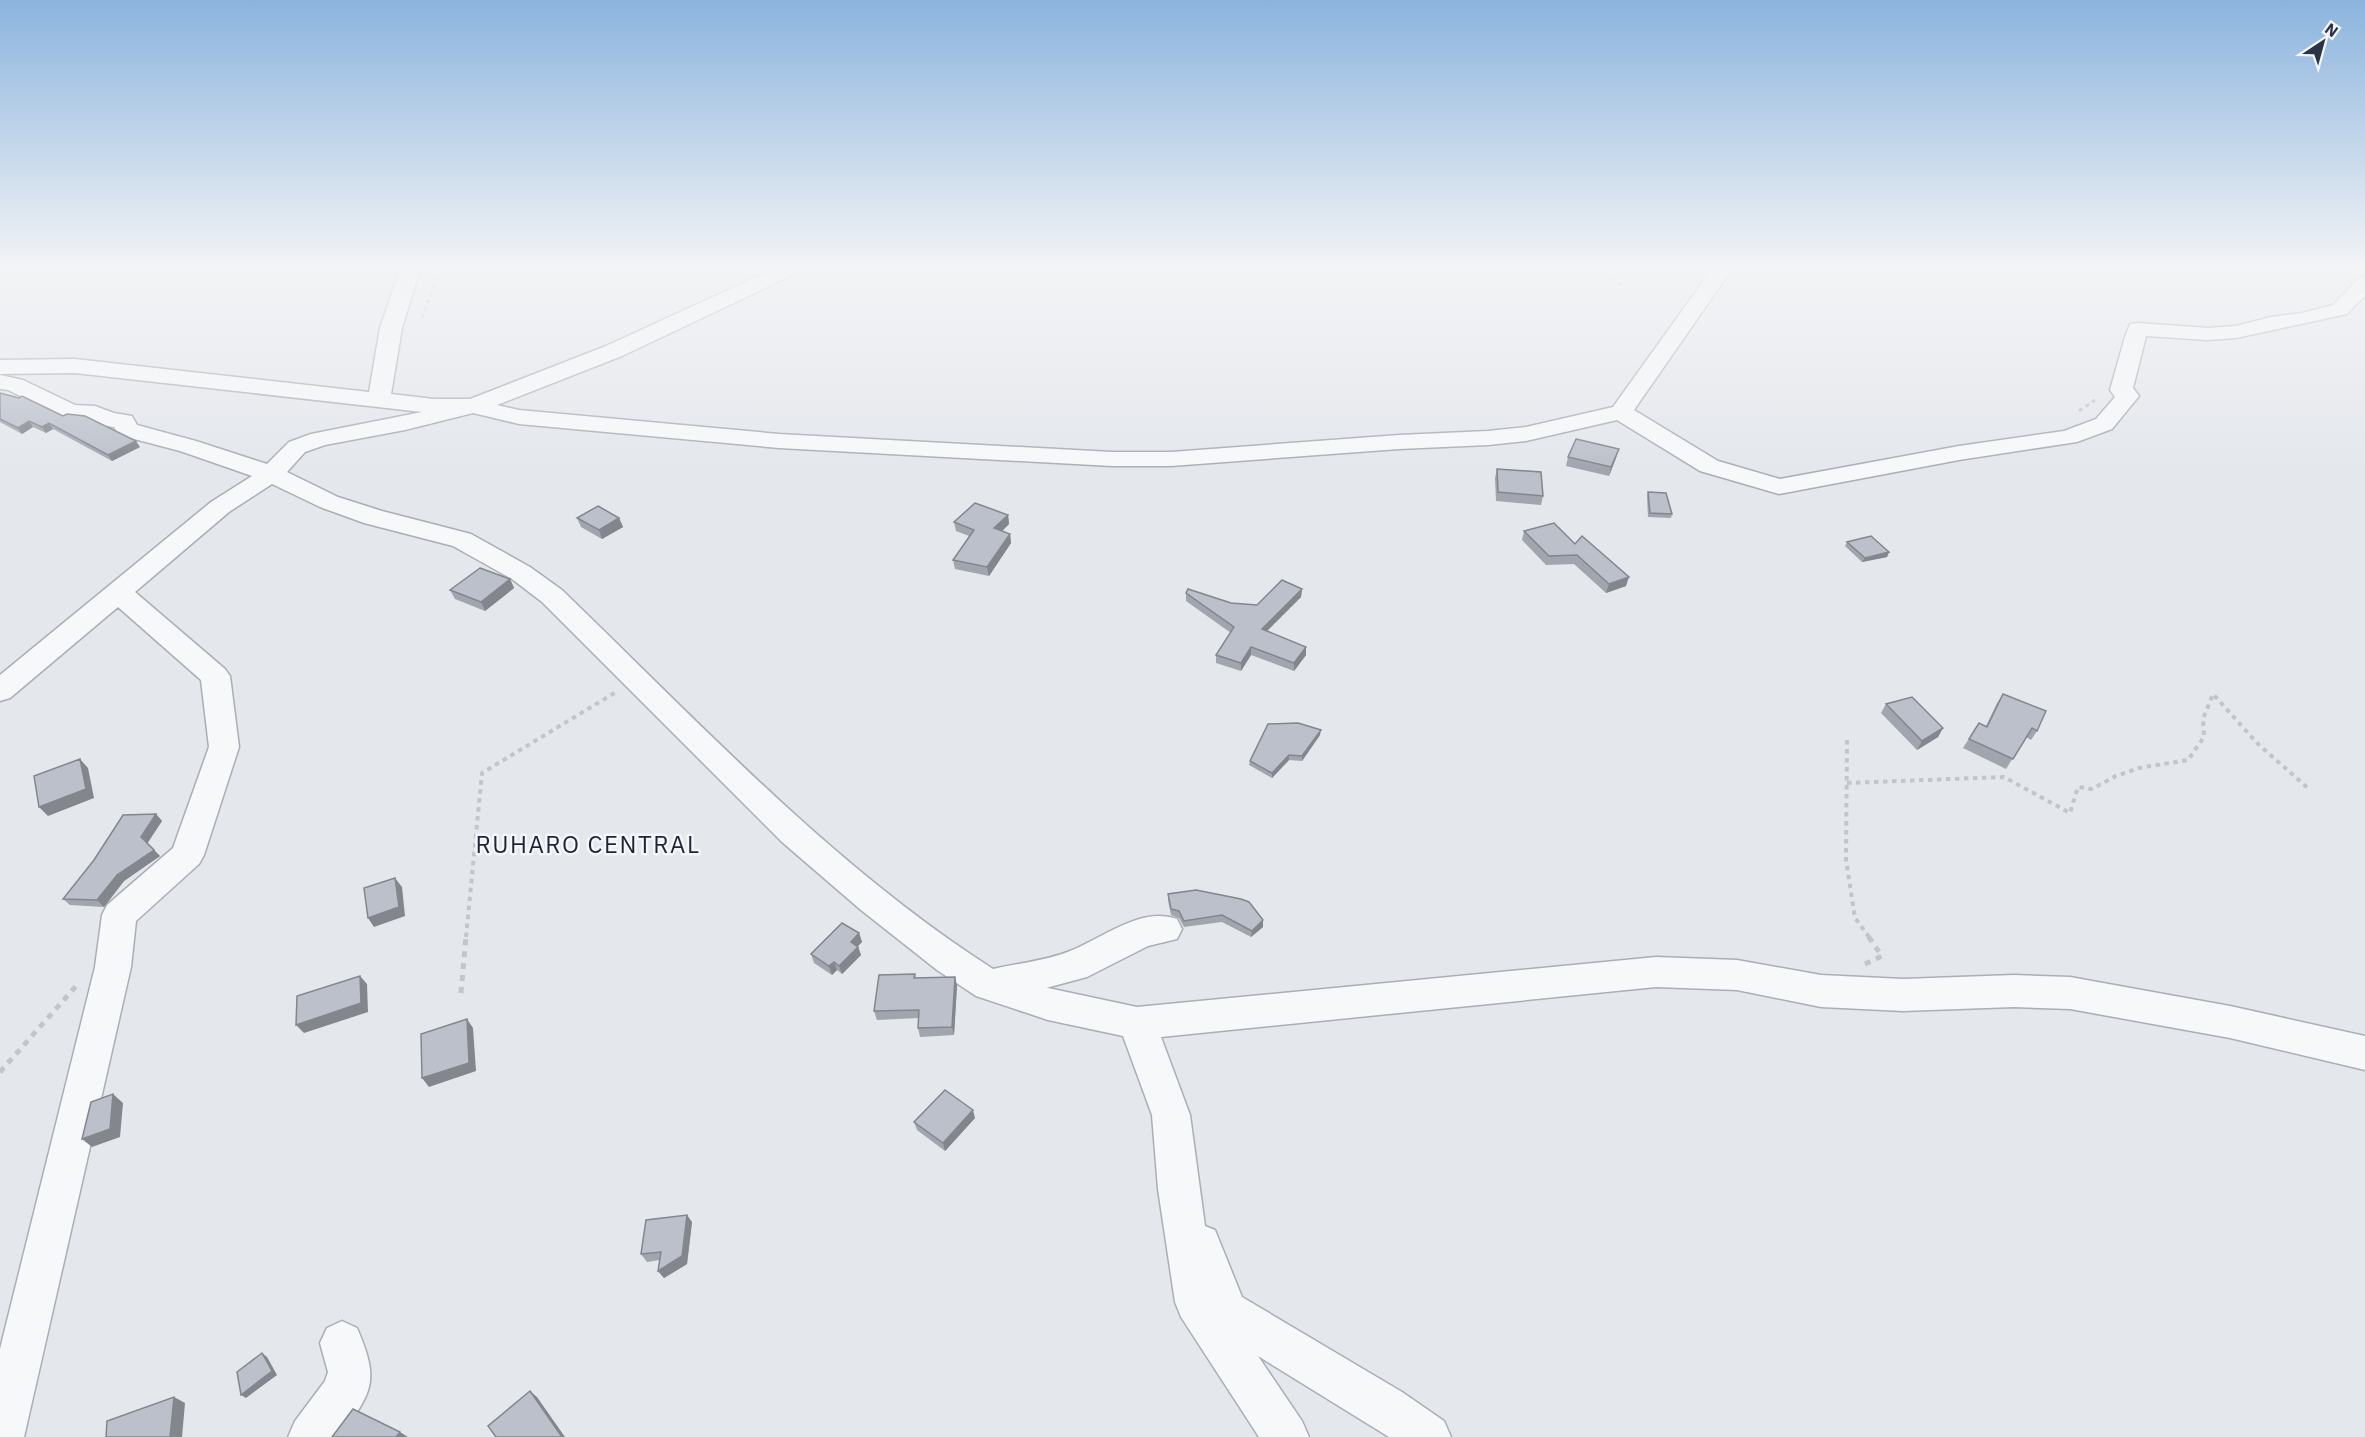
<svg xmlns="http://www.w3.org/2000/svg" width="2365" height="1437" font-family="'IBM Plex Sans',sans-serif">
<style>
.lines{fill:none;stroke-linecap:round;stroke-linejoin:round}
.minor-casing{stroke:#a9aeb7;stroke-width:3}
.path-far2{stroke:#c2c5cb;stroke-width:3;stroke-dasharray:4 4;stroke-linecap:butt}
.path-far1{stroke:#c2c5cb;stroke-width:4;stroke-dasharray:4.5 4.5;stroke-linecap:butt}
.path{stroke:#c2c5cb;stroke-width:5;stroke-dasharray:6 6;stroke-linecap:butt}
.minor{fill:#f7f8fa;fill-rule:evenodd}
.wall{fill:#a1a5ae}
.shaded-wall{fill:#83868d}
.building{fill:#bbc0ca;stroke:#83868d;stroke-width:1.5}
.labels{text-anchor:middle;stroke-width:5;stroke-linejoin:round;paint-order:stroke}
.quarter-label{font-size:24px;letter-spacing:1.5px;fill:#1d2536;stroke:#f4f6f9}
</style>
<rect width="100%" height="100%" fill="#e4e7ec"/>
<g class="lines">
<g class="minor-casing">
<g id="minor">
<path d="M400,269H420L402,328L391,394L434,399H470L606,346L774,269H800L797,273L622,356L497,405L519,410L779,434L1112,452H1171L1399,435L1488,431L1526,427L1613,407L1712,269H1732L1634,410L1718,461L1780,479L1959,446L2064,431L2096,419L2115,397L2110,390L2125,337L2130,324L2138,323L2208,328L2236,326L2271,317L2302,313L2333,305L2358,279L2365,277V295L2347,314L2236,338L2208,340L2146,336L2133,388L2139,396L2112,429L2077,442L1959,460L1779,494L1700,471L1617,420L1526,441L1488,445L1399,449L1171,466H1112L779,448L519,424L473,413L405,430L325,445L305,452L287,472L338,497L382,511L471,534L530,567L562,590C699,722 832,866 993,969C1018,963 1046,961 1070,951C1103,938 1141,906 1177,919L1182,929L1177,939L1148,946L1087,977L1046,988H1048L1137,1007L1656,957L1737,960L1821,975L1903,979L2014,975L2070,977L2230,1006L2365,1036V1070L2230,1038L2070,1009L2014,1007L1903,1011L1821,1007L1737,990L1656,987L1161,1037L1190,1115L1205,1226L1215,1230L1242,1297L1402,1392L1444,1421L1451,1437H1389L1258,1356L1302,1421L1309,1437H1259L1181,1317L1175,1302L1158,1189L1152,1115L1123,1036L1048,1020L976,996L937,970L861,910L782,842L542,602L512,579L453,546L364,523L320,507L272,484L229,512L135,592L225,669L230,676L239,747L204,855L199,864L136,921L131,967L24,1437H0V1349L95,967L102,915L107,905L173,848L209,747L201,680L118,607L10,698L0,701V675L211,502L252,476L180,451L119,435L114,427L101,425L90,420L63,417L8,390L0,389V375L23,380L75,405L95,406L114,413L132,416L137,425L196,441L267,464L289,442L311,434L422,412L75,373L0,374V360L75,359L369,392L380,328Z"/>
<path d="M342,1321L357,1328C380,1381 373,1392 339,1437H288L295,1421L325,1381L328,1372L320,1343L327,1328Z"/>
</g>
</g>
<g class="path-far2">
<polyline points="1591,269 1619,280 1620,289"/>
<polyline points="422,318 440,269"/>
<polyline points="2079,411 2095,400"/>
</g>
<g class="path-far1">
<polyline points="1847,740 1846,860 1855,918 1869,937"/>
<polyline points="1847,783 2004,777 2070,813 2078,787 2092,789 2116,776 2139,768 2188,760 2204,737 2203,719 2213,694 2257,743 2310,790"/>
<polyline points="466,937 482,773 616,692"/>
</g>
<g class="path">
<polyline points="1865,964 1882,956 1868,936"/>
<polyline points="461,993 466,936"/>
<polyline points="0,1072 77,985"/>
</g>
<use href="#minor" class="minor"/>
</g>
<g class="wall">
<polygon points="0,393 63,416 140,447 112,461 53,429 46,433 33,427 22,434 0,422"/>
<polygon points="1568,457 1616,458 1609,476 1566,466"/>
<polygon points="1497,469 1543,496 1541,505 1496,501 1495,478"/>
<polygon points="1648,492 1672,514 1671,518 1648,517 1647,497"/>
<polygon points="1008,515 1009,524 1002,531 1010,534 1011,543 989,576 955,569 953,560 969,536 956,531 954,522"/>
<polygon points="577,518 619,518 623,527 602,539 581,527"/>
<polygon points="1524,531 1575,544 1626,586 1606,593 1574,564 1546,565 1522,540"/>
<polygon points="1847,542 1889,552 1887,557 1862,562 1845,546"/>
<polygon points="510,579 514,588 485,611 455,599 450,590"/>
<polygon points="1302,589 1301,597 1267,631 1306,655 1294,671 1251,655 1241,671 1216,663 1216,655 1231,633 1186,601 1186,593 1231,603 1257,605"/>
<polygon points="2003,694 2037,731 2031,740 2026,737 2006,769 1963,748 1979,723 1986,726 1997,703"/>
<polygon points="1886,704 1943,728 1938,737 1917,750 1881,713"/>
<polygon points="1320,735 1302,761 1289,760 1272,778 1249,765 1250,761"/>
<polygon points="156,814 162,821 147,843 160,856 124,881 104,907 70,905 63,899"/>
<polygon points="1168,894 1263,927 1251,937 1222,922 1184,927 1179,918 1171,915 1168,900"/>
<polygon points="859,933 862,942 858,946 861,955 842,974 837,970 832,975 814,963 811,954"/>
<polygon points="915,974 916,978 955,977 957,986 954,1035 920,1037 918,1028 919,1018 877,1020 874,1011"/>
<polygon points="975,1118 945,1151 917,1130 914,1122"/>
<polygon points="692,1222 687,1264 664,1278 658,1271 660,1260 647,1262 641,1254"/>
</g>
<g class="shaded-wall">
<polygon points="29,421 33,427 22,434 18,428"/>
<polygon points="49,423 53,429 46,433 42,427"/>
<polygon points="136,441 140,447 112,461 108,455"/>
<polygon points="1619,449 1616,458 1609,476 1611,467"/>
<polygon points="1008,515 1009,524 996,537 994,528"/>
<polygon points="619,518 623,527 602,539 599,530"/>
<polygon points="1010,534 1011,543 989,576 987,567"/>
<polygon points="1889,552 1887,557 1862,562 1865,558"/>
<polygon points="1629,577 1626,586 1606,593 1609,584"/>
<polygon points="510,579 514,588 485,611 481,602"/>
<polygon points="1302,589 1301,597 1261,637 1262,629"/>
<polygon points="1251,647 1251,655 1241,671 1241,663"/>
<polygon points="1306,647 1306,655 1294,671 1294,663"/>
<polygon points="1943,728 1938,737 1917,750 1922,741"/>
<polygon points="1321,730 1320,735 1302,761 1302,756"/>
<polygon points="1289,755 1289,760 1272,778 1272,773"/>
<polygon points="80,759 88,768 94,798 48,816 39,807"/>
<polygon points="156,814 162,821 147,844 141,837"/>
<polygon points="154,850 160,856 124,881 104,907 97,900 117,875"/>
<polygon points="395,878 402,887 405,916 374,927 368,918"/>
<polygon points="1263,920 1263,927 1251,937 1252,931"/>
<polygon points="859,933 862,942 853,951 851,942"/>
<polygon points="858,947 861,955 842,974 839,966"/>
<polygon points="834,962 837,970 832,975 829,966"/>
<polygon points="360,976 367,984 368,1012 304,1033 296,1025"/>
<polygon points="955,977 957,986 954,1035 952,1027"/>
<polygon points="467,1019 473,1028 476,1071 429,1087 422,1078"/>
<polygon points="113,1094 123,1103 120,1137 92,1147 82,1139"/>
<polygon points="973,1110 975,1118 945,1151 943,1143"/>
<polygon points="687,1215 692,1222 687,1264 664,1278 658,1271"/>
<polygon points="262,1353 267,1357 277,1375 246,1398 241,1395"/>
<polygon points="530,1391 537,1397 565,1437 562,1437"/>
<polygon points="174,1397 185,1403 182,1437 170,1437"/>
<polygon points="400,1432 408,1437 396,1437"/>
</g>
<g class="building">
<polygon points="0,393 19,398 22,396 63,416 67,414 85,416 136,441 108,455 49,423 42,427 29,421 18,428 0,419"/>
<polygon points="1576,439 1619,449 1611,467 1568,457"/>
<polygon points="1497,469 1541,472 1543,496 1498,492"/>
<polygon points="1648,492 1666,493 1672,514 1650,513"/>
<polygon points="975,503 1008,515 994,528 1010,534 987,567 953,560 974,530 954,522"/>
<polygon points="598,506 619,518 599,530 577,518"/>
<polygon points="1554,523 1575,544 1582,536 1629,577 1609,584 1577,555 1549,556 1524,531"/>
<polygon points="1871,536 1889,552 1865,558 1847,542"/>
<polygon points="480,568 510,579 481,602 450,590"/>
<polygon points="1282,580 1302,589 1262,629 1306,647 1294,663 1251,647 1241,663 1216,655 1234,627 1186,593 1188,589 1231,603 1257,605"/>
<polygon points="2003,694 2046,711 2037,731 2032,728 2013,759 1969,739 1979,723 1987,727"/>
<polygon points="1912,697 1943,728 1922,741 1886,704"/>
<polygon points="1298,723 1321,730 1302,756 1289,755 1272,773 1250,761 1268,724"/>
<polygon points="80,759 86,789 39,807 34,776"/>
<polygon points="156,814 141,837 154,850 117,875 97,900 63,899 94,860 123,815"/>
<polygon points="395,878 399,907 368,918 364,888"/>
<polygon points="1196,890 1241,899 1249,902 1263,920 1252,931 1222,915 1184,921 1179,911 1171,909 1168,894"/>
<polygon points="842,923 859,933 851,942 858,947 839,966 834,962 829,966 811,954"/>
<polygon points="915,974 914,978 955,977 952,1027 918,1028 919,1010 874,1011 879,975"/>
<polygon points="360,976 361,1003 296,1025 297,996"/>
<polygon points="467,1019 469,1063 422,1078 421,1034"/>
<polygon points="945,1090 973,1110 943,1143 914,1122"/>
<polygon points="113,1094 110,1129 82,1139 91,1102"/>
<polygon points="687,1215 682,1256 658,1271 661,1252 641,1254 646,1220"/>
<polygon points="262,1353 272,1371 241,1395 237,1372"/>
<polygon points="530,1391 562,1437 496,1437 488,1426"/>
<polygon points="174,1397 170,1437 106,1437 107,1421"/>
<polygon points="353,1409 400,1432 396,1437 332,1437"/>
</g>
<linearGradient id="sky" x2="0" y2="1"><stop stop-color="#8bb4dd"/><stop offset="0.57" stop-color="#f3f4f6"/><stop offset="1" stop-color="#f3f4f6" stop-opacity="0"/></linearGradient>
<rect width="2365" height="470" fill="url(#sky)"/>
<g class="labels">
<g class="quarter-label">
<text x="588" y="853">RUHARO CENTRAL</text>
</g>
</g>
<g transform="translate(2323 42) rotate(36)" stroke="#f4f6f9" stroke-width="4.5" paint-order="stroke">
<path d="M0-4.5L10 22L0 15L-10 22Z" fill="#2b3445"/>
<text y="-9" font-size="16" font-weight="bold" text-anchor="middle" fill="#2b3445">N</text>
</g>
</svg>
